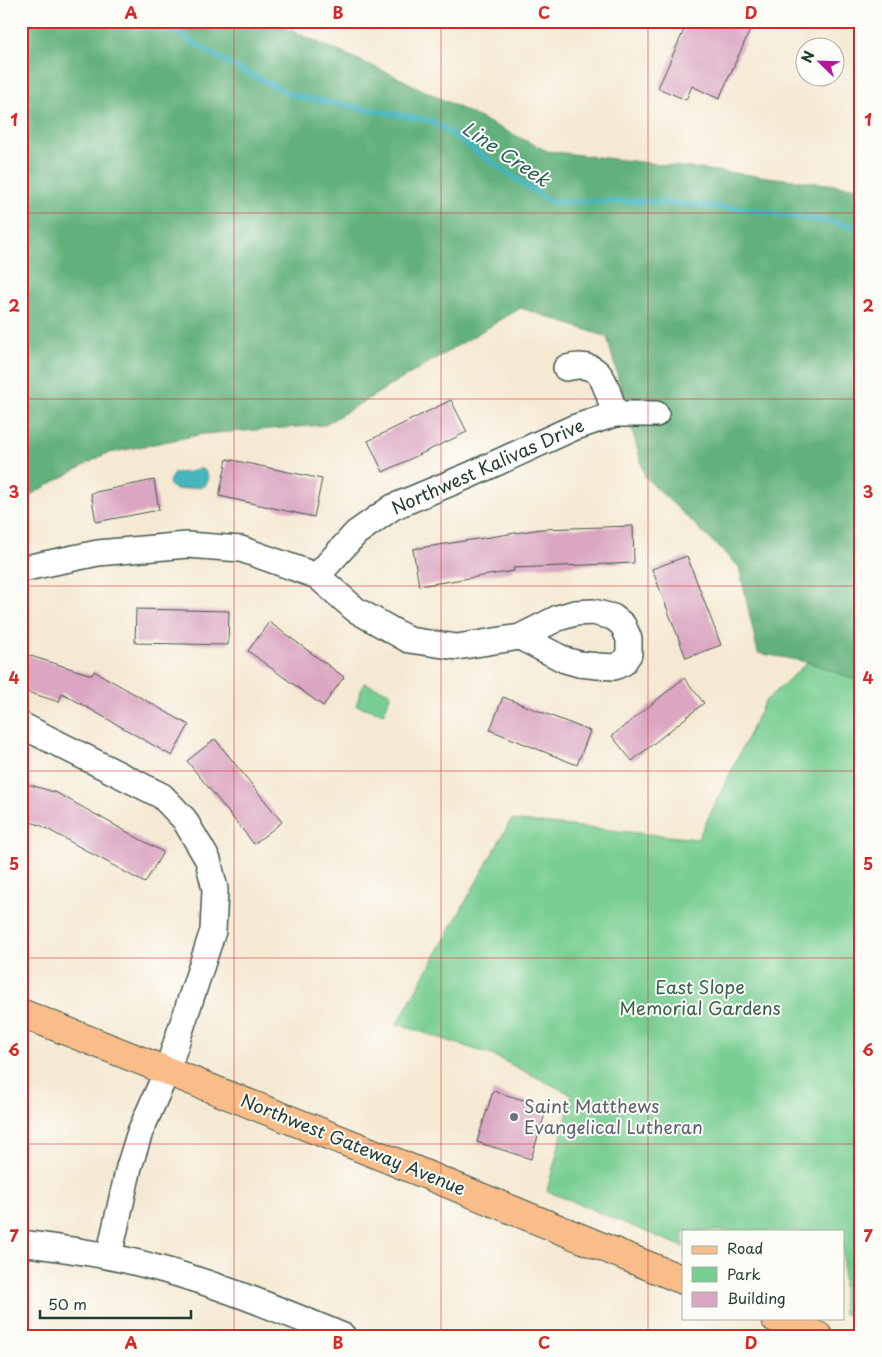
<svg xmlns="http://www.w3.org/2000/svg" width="882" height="1357" font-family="'Playpen Sans',sans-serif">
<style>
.green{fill:#78ce92;stroke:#4c8663}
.forest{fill:#62b17c;stroke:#407758}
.water{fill:#46b5bd;stroke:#327978}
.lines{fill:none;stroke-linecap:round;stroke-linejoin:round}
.stream{stroke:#46b5bd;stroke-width:6}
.building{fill:#daa6c1}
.minor-casing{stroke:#3f574c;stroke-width:28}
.major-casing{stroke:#3f574c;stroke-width:30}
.minor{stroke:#fff;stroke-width:25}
.major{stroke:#f8bd89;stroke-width:28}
.grid{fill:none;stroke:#d62828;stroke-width:1;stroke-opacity:0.55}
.worship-dot{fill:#6b7280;stroke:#fdfcf7;stroke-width:2}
.labels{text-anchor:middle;stroke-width:4;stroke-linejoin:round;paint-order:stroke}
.street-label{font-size:18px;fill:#1f3d34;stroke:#fdfcf7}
.park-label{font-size:18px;fill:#35614c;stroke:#fdfcf7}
.worship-label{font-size:18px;fill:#5b616d;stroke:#fdfcf7;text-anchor:start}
.water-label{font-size:19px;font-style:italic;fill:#2b615d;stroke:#fdfcf7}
.neatline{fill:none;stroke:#d62828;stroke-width:2}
.grid-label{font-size:16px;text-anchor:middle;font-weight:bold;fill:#d62828}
</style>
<rect width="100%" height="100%" fill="#fdfcf7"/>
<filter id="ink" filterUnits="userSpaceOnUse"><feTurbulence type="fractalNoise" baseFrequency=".02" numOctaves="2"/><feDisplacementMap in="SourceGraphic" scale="10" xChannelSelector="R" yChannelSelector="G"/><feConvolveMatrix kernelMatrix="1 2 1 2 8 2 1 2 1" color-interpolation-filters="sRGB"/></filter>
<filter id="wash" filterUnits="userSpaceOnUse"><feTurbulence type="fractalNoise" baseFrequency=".0096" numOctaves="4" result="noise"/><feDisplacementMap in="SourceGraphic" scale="20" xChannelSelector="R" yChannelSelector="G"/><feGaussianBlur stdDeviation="1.12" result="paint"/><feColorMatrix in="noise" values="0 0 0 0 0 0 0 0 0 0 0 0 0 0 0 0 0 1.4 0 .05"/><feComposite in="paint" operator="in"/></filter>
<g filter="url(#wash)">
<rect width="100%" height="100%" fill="#f5e9d3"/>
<g class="green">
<polygon points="808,662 861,682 861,1321 843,1313 843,1231 683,1231 683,1247 547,1191 572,1095 492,1055 397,1024 511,820 698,839 765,701"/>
<polygon points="364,683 391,693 384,714 356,705"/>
</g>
<polygon class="forest" points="21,21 269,21 391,74 547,151 861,188 861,682 808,662 758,653 739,567 645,477 607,337 521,308 324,425 203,434 105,454 21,500"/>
<path class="water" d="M199,468L205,471L208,477L206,485C199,489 196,487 190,488C181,489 178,492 170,486L169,481L174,473L190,472Z"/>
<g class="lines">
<polyline class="stream" points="157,21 233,66 294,96 432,121 550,202 647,201 744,209 838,223 861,229"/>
</g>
<g id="blocks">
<g class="building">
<polygon points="688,21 754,21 719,99 692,86 686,100 658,88"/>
<polygon points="451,400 467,432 383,472 368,441"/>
<polygon points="227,459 322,479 314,517 219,496"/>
<polygon points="154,480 159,510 96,522 91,493"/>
<polygon points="633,526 634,563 513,568 514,571 419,586 413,549 541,529"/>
<polygon points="687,556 721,645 686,658 652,569"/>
<polygon points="136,609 229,611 228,645 135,643"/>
<polygon points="269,622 344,677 323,706 248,651"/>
<polygon points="21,653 92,675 94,671 189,725 172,756 62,693 59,702 21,690"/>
<polygon points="684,678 704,703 632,761 612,736"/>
<polygon points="503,697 590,731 577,765 490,730"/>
<polygon points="215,739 282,822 254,844 187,761"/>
<polygon points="21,782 57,793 163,852 145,883 40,825 21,819"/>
<polygon points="493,1091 547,1107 531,1159 477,1142"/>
</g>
</g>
</g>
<g filter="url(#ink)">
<use href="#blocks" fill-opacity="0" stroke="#3f574c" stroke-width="1"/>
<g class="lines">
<g class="minor-casing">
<g id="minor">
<path d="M566,368C604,358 605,386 615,414"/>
<polyline points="21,569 98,553 187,545 241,549 317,576 356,610 409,640 457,647 520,637 565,660 579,664 598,666 614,667 623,663 629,654 629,639 623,625 613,617 593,612 575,613 558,618 520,637"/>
<polyline points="317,576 356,533 393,507 470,475 573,428 615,414 656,414"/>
<polyline points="21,725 162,796 184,819 208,860 215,889 213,931 167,1071 140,1132 129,1167 109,1256"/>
<path d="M21,1243C67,1249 112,1255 157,1268C221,1285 282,1311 343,1336"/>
</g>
</g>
<g class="major-casing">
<g id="major">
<polyline points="21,1013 361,1148 683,1280"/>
<polyline points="775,1318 818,1336"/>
</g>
</g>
<use href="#minor" class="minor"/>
<use href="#major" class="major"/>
</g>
</g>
<path class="grid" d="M234,21V1336M441,21V1336M648,21V1336M21,213H861M21,399H861M21,586H861M21,771H861M21,958H861M21,1144H861"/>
<circle class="worship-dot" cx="514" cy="1117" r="5"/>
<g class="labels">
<g class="street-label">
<text transform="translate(488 467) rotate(-24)" y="6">Northwest Kalivas Drive</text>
<text transform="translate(353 1145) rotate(22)" y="6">Northwest Gateway Avenue</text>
</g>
<g class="park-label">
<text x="700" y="994">East Slope<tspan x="700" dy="21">Memorial Gardens</tspan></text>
</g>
<g class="worship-label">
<text x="524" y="1113">Saint Matthews<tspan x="524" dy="21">Evangelical Lutheran</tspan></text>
</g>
<g class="water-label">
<text transform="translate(506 154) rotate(34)" y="7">Line Creek</text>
</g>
</g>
<rect width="882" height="1357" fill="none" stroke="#fdfcf7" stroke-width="55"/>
<rect x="682" y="1230" width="162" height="90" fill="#fdfcf7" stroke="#a4b0a9"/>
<rect x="692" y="1246" width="25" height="8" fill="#f8bd89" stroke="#a4b0a9"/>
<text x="727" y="1254" font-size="15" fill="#1f3d34">Road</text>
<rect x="692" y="1267" width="25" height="15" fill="#78ce92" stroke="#a4b0a9"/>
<text x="727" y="1280" font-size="15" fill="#1f3d34">Park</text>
<rect x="692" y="1292" width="25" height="15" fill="#daa6c1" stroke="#a4b0a9"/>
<text x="727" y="1304" font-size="15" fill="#1f3d34">Building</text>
<g transform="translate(820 62) rotate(293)"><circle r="24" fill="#fdfcf7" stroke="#a4b0a9"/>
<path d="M0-4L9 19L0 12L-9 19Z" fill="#b5179e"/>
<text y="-8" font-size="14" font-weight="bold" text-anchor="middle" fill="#1f3d34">N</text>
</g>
<path d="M40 1310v8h151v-8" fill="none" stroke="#1f3d34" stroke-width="2.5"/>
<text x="48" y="1310" font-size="15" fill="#1f3d34" stroke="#fdfcf7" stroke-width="4" paint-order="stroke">50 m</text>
<rect x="28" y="28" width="826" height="1302" class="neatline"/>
<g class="grid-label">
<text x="131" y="19">A</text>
<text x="338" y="19">B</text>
<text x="544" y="19">C</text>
<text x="751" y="19">D</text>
<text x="14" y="126">1</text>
<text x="868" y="126">1</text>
<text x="14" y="312">2</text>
<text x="868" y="312">2</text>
<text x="14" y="498">3</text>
<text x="868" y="498">3</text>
<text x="14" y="684">4</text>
<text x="868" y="684">4</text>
<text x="14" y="870">5</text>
<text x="868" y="870">5</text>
<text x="14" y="1056">6</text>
<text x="868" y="1056">6</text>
<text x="14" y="1242">7</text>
<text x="868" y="1242">7</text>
<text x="131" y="1349">A</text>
<text x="338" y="1349">B</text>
<text x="544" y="1349">C</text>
<text x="751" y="1349">D</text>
</g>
</svg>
